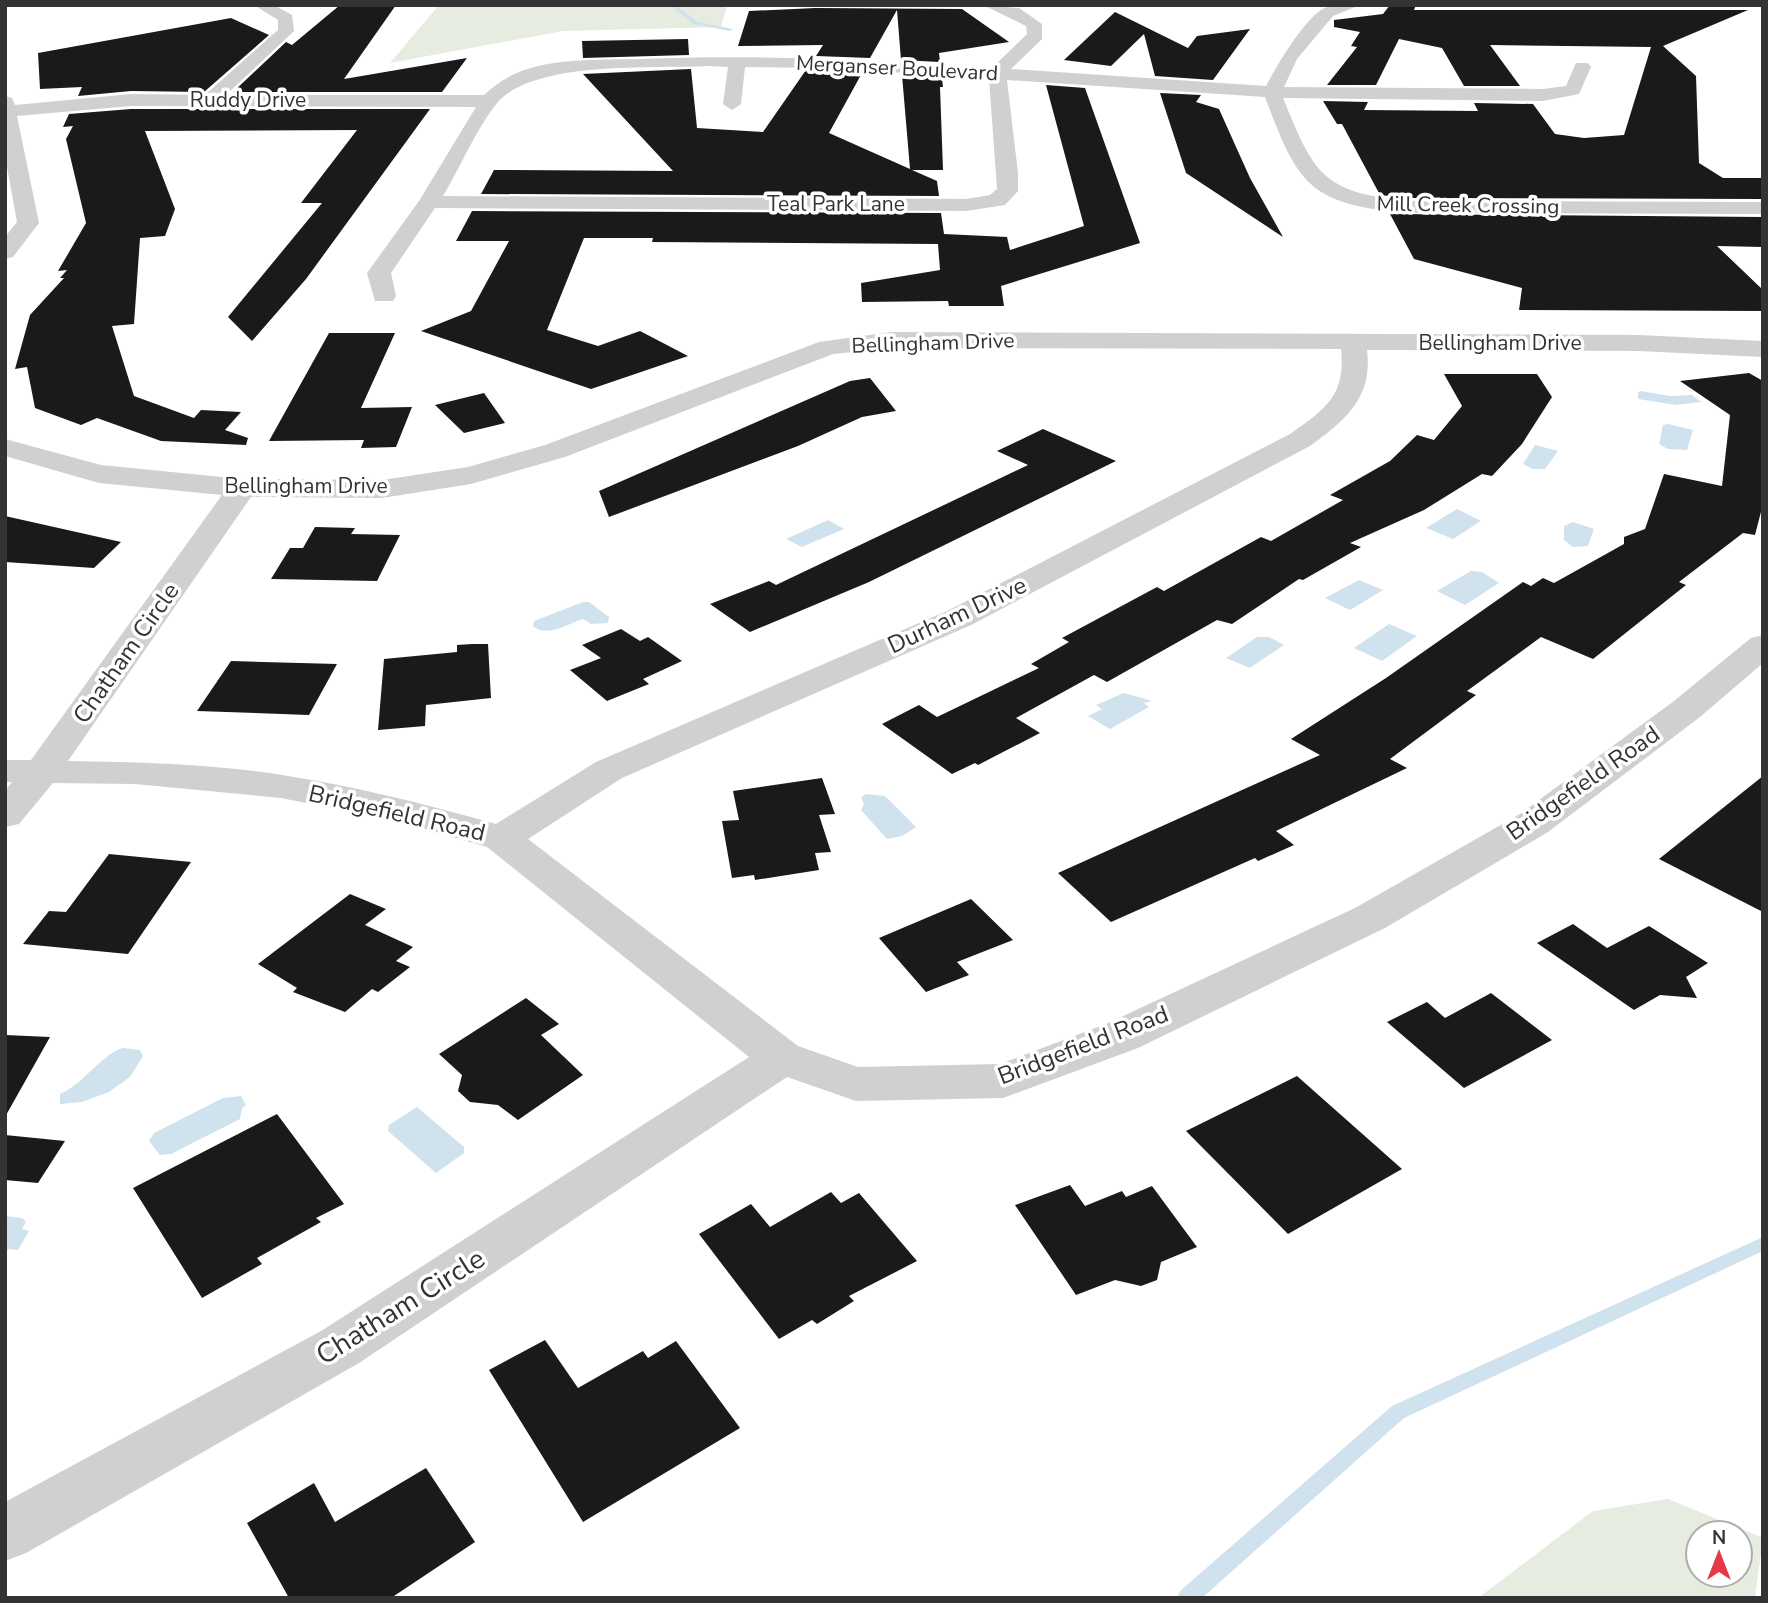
<svg xmlns="http://www.w3.org/2000/svg" width="1768" height="1603" font-family="'Nunito Sans',sans-serif">
<style>
.green{fill:#e6ecdf;fill-rule:evenodd}
.water{fill:#cfe2ee}
.lines{fill:none;stroke-linecap:round;stroke-linejoin:round}
.stream{fill:#cfe2ee;fill-rule:evenodd}
.building{fill:#1a1a1a}
.street{fill:#d0d0d0;fill-rule:evenodd}
.labels{text-anchor:middle;stroke-width:7;stroke-linejoin:round;paint-order:stroke}
.far-street-label{font-size:21px;fill:#333;stroke:#fff}
.street-label{font-size:24px;fill:#333;stroke:#fff}
.near-street-label{font-size:28px;fill:#333;stroke:#fff}
</style>
<rect width="100%" height="100%" fill="#fff"/>
<g class="green">
<polygon points="439,5 727,5 721,27 563,31 390,63"/>
<path d="M1668,1499L1763,1538L1755,1598H1478L1593,1511ZM1698,1533H1740V1575H1698Z"/>
</g>
<g class="water">
<polygon points="1641,391 1670,396 1692,395 1701,402 1676,405 1638,399 1638,392"/>
<polygon points="1668,424 1693,430 1687,450 1668,449 1659,444 1663,425"/>
<polygon points="1535,445 1558,451 1545,469 1533,469 1523,464"/>
<polygon points="1457,509 1481,521 1453,539 1426,528"/>
<polygon points="828,520 844,529 802,547 786,539"/>
<polygon points="1573,522 1594,529 1588,546 1573,547 1564,540 1564,526"/>
<polygon points="1471,571 1482,572 1499,583 1465,605 1437,591"/>
<polygon points="1359,580 1383,590 1350,610 1325,598"/>
<path d="M583,602H589L609,617L608,623L591,624L583,619C568,624 546,638 533,626L534,621Z"/>
<polygon points="1389,624 1417,636 1382,661 1354,648"/>
<polygon points="1257,637 1269,637 1284,645 1250,668 1226,658"/>
<polygon points="1124,693 1152,701 1144,703 1149,707 1110,729 1088,716 1102,709 1096,705"/>
<polygon points="866,794 885,796 916,827 902,836 887,839 861,810 864,804 861,797"/>
<path d="M124,1048L140,1050L143,1056L130,1077L109,1092L82,1102L60,1104V1094C80,1087 106,1050 124,1048Z"/>
<polygon points="241,1096 246,1105 242,1108 240,1119 171,1154 160,1155 149,1141 154,1133 223,1098"/>
<polygon points="417,1107 464,1147 464,1153 436,1173 388,1131 389,1125"/>
<polygon points="5,1216 22,1218 26,1222 22,1229 29,1231 18,1250 8,1249 5,1253"/>
</g>
<g class="lines">
<g class="stream">
<polygon points="671,5 676,5 697,22 733,29 730,31 693,24"/>
<polygon points="1763,1237 1763,1251 1404,1418 1202,1598 1177,1598 1180,1591 1392,1406"/>
</g>
</g>
<g class="building">
<polygon points="340,5 396,5 344,79 467,58 442,92 233,92 286,42 292,45"/>
<polygon points="1390,5 1416,5 1414,10 1748,10 1663,46 1696,76 1699,163 1723,178 1763,178 1763,199 1407,198 1380,195 1342,124 1337,124 1323,101 1368,102 1364,110 1478,111 1474,103 1533,104 1555,134 1584,138 1624,135 1651,47 1490,45 1520,86 1464,86 1442,48 1399,39 1376,85 1327,85 1357,47 1351,46 1360,32 1334,27 1334,20 1383,14"/>
<polygon points="815,8 962,9 1009,42 939,53 940,62 901,60 897,10 870,58 816,56 823,45 738,46 749,11"/>
<polygon points="1115,12 1188,48 1197,36 1250,29 1213,80 1155,76 1144,34 1111,66 1064,60"/>
<polygon points="231,18 269,35 204,92 131,91 78,96 82,87 40,89 38,53"/>
<polygon points="688,39 689,55 583,58 582,41"/>
<polygon points="691,69 697,128 763,132 806,70 862,73 829,133 910,169 902,75 942,78 943,87 940,87 943,170 912,170 937,181 939,196 481,194 494,170 673,171 583,74"/>
<polygon points="1046,85 1085,88 1140,243 1001,286 1004,306 949,306 948,301 862,302 861,283 940,270 938,244 652,242 653,238 584,238 547,330 598,346 640,331 688,356 591,389 421,331 471,311 509,241 456,241 472,211 941,213 944,234 1007,237 1010,250 1084,226"/>
<polygon points="1160,93 1201,95 1196,102 1219,109 1250,178 1283,237 1186,173"/>
<polygon points="131,109 430,109 306,279 252,341 228,317 322,203 301,203 357,130 145,131 175,209 165,236 140,238 134,324 112,326 134,396 194,418 201,410 241,412 225,430 248,438 246,445 161,441 97,418 81,425 35,408 27,367 15,369 30,315 64,278 60,278 67,270 58,271 86,223 66,139 73,126 63,127 69,114"/>
<polygon points="1390,214 1763,217 1763,247 1717,246 1763,290 1763,311 1519,310 1522,288 1414,259"/>
<polygon points="329,333 395,333 361,408 412,407 396,447 361,448 364,440 269,441"/>
<polygon points="1749,373 1763,381 1763,504 1755,535 1743,533 1679,582 1686,585 1593,659 1541,637 1467,691 1476,695 1390,759 1407,768 1276,831 1294,845 1258,861 1255,858 1111,922 1058,873 1320,755 1291,739 1386,678 1523,582 1531,586 1543,578 1554,583 1624,544 1624,537 1645,529 1664,474 1722,486 1730,415 1680,381"/>
<polygon points="1444,374 1537,374 1552,397 1522,444 1492,476 1482,474 1424,510 1350,543 1361,547 1303,580 1299,579 1232,624 1217,620 1107,682 1094,675 1016,718 1040,733 978,765 975,763 952,774 882,724 919,705 937,717 1039,668 1031,664 1069,642 1062,638 1157,587 1164,591 1261,537 1271,541 1343,500 1330,495 1390,461 1417,435 1434,440 1462,406"/>
<polygon points="870,378 896,411 862,417 798,446 609,517 599,491 850,381"/>
<polygon points="484,393 505,423 464,433 435,405"/>
<polygon points="1043,429 1116,461 869,582 750,632 710,604 769,581 776,585 1028,465 997,451"/>
<polygon points="5,516 121,542 94,568 5,562"/>
<polygon points="315,527 355,528 351,534 400,535 377,581 271,579 290,548 303,548"/>
<polygon points="621,629 640,641 648,637 682,661 643,679 649,684 607,701 570,670 601,658 582,645"/>
<polygon points="472,644 488,644 491,698 426,705 425,726 378,730 384,659 457,652 457,645"/>
<polygon points="231,661 337,664 309,715 197,711"/>
<polygon points="1763,776 1763,912 1659,859"/>
<polygon points="822,778 835,814 819,815 831,852 815,853 819,870 755,880 754,875 732,878 722,821 739,820 733,791"/>
<polygon points="109,854 191,862 128,954 23,944 49,911 66,912"/>
<polygon points="350,894 386,909 365,925 413,947 396,961 410,967 378,992 372,989 345,1012 293,992 297,988 258,964"/>
<polygon points="971,899 1013,940 957,962 969,975 926,992 879,938"/>
<polygon points="1573,924 1607,948 1649,926 1708,963 1686,977 1697,998 1660,995 1634,1010 1537,943"/>
<polygon points="1491,993 1552,1040 1464,1088 1387,1022 1427,1002 1445,1018"/>
<polygon points="526,998 559,1024 541,1035 583,1075 518,1120 498,1105 470,1102 458,1091 462,1075 439,1054"/>
<polygon points="5,1035 50,1037 5,1117"/>
<polygon points="1297,1076 1402,1169 1288,1234 1186,1131"/>
<polygon points="277,1114 344,1204 316,1218 321,1222 257,1258 262,1264 202,1298 133,1188"/>
<polygon points="5,1135 65,1141 38,1183 5,1180"/>
<polygon points="1070,1185 1085,1206 1122,1191 1126,1197 1152,1186 1197,1247 1161,1262 1157,1280 1141,1286 1115,1280 1076,1295 1015,1205"/>
<polygon points="831,1192 841,1203 859,1193 917,1261 849,1296 854,1301 817,1324 812,1320 779,1339 699,1234 751,1204 770,1227"/>
<polygon points="545,1340 578,1388 643,1351 648,1358 676,1341 740,1428 583,1522 489,1370"/>
<polygon points="426,1468 475,1542 391,1598 289,1598 247,1523 314,1483 335,1522"/>
</g>
<g class="lines">
<g class="street">
<path d="M254,5H274L292,15L294,31L226,95H484C496,84 508,76 524,70C561,58 602,60 641,59C758,54 874,60 992,68L1027,34L1026,26L983,5L1019,8L1042,24V39L1011,69L1266,86C1277,65 1302,23 1321,10C1332,3 1348,5 1360,5L1333,16L1297,59L1284,87L1543,89L1566,86L1576,63H1588L1591,67L1579,94L1543,101L1283,98C1314,173 1321,192 1407,201L1763,202V214L1407,213C1309,204 1298,185 1265,97L1007,80L1018,173V191L1005,205L966,211L435,208L391,273L396,296L393,301H375L367,273L419,201L476,107L131,106L17,116L39,223L13,257L5,259V237L17,222L5,156V96L12,98L15,105L131,94L205,95L278,30V20ZM708,66L728,67L723,104L732,110L741,104L745,67L834,68L989,79L997,189L990,195L966,199L443,196C461,166 476,129 497,103C534,60 653,69 708,66Z"/>
<path d="M891,332L1639,335L1763,341V357L1639,351L1367,350C1373,397 1346,420 1310,446L971,625L622,778L528,839L798,1046L858,1067L1000,1064L1106,1024L1355,908L1520,814L1674,701L1751,638L1763,635V663L1700,717L1548,832L1385,928L1138,1048L1003,1098L856,1101L787,1077L359,1363L26,1553L5,1561V1502L321,1331L749,1057L487,847L402,822L281,798L135,784L53,783L19,824L5,827V791L12,782H5V760H31L222,495L99,483L5,456V439L101,465L242,479L382,480L468,467L545,445L819,342ZM891,348L1341,349C1346,396 1325,409 1290,434L947,611L596,762L496,824C425,804 354,786 282,775C212,764 139,762 68,761L251,497L382,498L471,484L565,457L833,354Z"/>
</g>
</g>
<g class="labels">
<g class="far-street-label">
<text transform="translate(897 68) rotate(3)" y="7">Merganser Boulevard</text>
<text x="248" y="107">Ruddy Drive</text>
<text x="836" y="211">Teal Park Lane</text>
<text transform="translate(1468 205) rotate(1)" y="7">Mill Creek Crossing</text>
<text transform="translate(933 343) rotate(-2)" y="7">Bellingham Drive</text>
<text x="1500" y="350">Bellingham Drive</text>
<text x="306" y="493">Bellingham Drive</text>
</g>
<g class="street-label">
<text transform="translate(957 615) rotate(-25)" y="8">Durham Drive</text>
<text transform="translate(126 653) rotate(-55)" y="8">Chatham Circle</text>
<text transform="translate(1583 783) rotate(-35)" y="8">Bridgefield Road</text>
<text transform="translate(397 813) rotate(13)" y="8">Bridgefield Road</text>
<text transform="translate(1083 1045) rotate(-21)" y="8">Bridgefield Road</text>
</g>
<g class="near-street-label">
<text transform="translate(400 1306) rotate(-32)" y="10">Chatham Circle</text>
</g>
</g>
<rect width="1768" height="1603" fill="none" stroke="#333333" stroke-width="14"/>
<g transform="translate(1719 1554)"><circle r="33" fill="#ffffff" stroke="#adadad" stroke-width="2"/>
<path d="M0-5L12 26L0 18L-12 26Z" fill="#e63946"/>
<text y="-10" font-size="19" font-weight="bold" text-anchor="middle" fill="#333333">N</text>
</g>
</svg>
